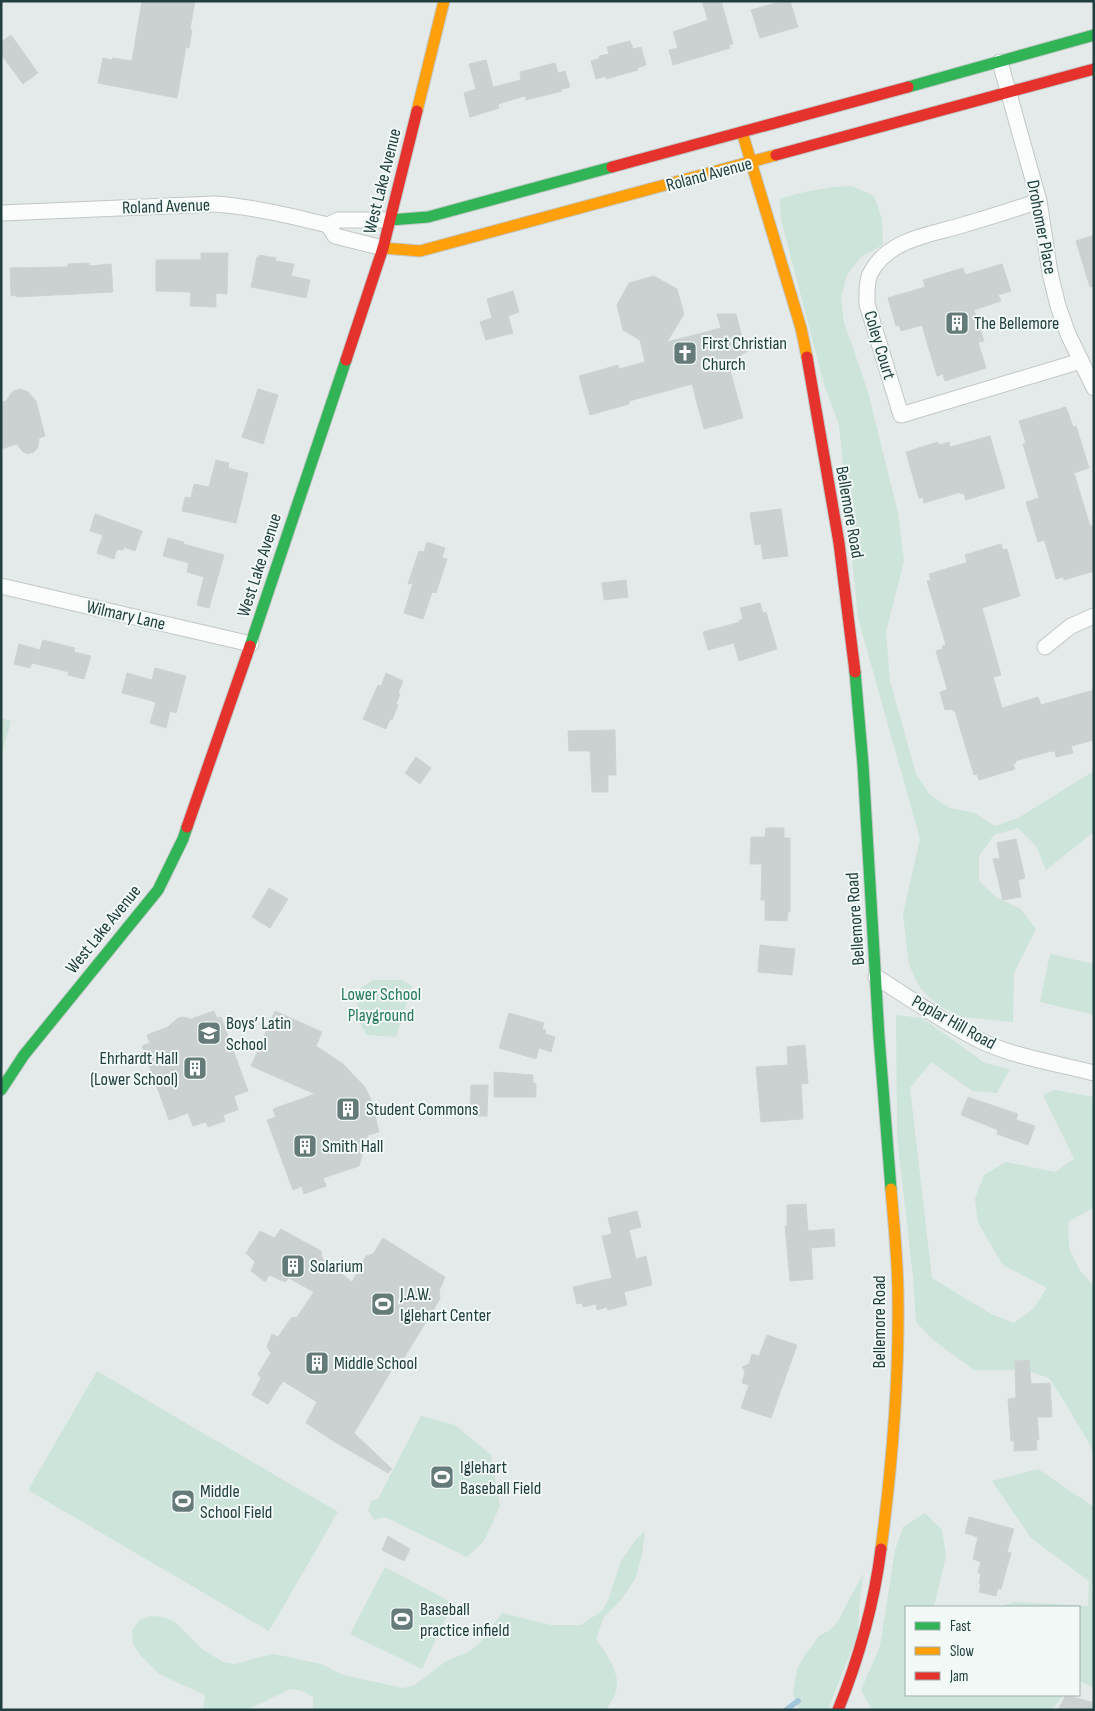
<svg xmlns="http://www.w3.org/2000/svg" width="1095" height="1711" font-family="'Sofia Sans Condensed',sans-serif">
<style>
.green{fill:#cce4da}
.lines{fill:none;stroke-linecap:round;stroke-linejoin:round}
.stream{stroke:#a2c6dc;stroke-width:5.5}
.building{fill:#cbd1d0;stroke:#cdd3d2}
.street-casing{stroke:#c1c7c6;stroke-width:17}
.fast-casing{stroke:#c0c8c7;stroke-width:13}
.slow-casing{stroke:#c0c8c7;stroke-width:13}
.jam-casing{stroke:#c0c8c7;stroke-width:13}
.street{stroke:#fbfcfc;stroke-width:15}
.fast{stroke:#30b455;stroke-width:11}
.slow{stroke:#ff9f0a;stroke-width:11}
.jam{stroke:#e5322d;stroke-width:11}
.labels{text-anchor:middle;stroke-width:4;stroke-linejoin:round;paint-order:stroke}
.street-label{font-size:18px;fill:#203f3f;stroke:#f2f9f7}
.poi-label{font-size:18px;fill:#203f3f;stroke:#f2f9f7;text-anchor:start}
.park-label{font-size:18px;fill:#27795b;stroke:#f2f9f7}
</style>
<rect width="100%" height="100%" fill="#e4eae9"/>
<g class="green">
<path d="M852,186L874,196L882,219L883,245L862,256L847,275L841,298L844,322L868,392L898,513L904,561L886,632L890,681L916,774L930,795L950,808L975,813L995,826L1018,818L1094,771V832L1046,870L1036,846L1018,828L994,835L979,856V881L996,897L1021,909L1036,929L1014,973L1013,1022L962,1017L939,1006L920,988L909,965L903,914L920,839L858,618L839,425L824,384L781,220L780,199C804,191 826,187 852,186Z"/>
<polygon points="1,718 11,721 1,757"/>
<polygon points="1050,954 1094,964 1094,1015 1040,1002"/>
<polygon points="373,980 402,980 412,986 396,1037 367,1035 357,1018 358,990"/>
<polygon points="896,1015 922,1018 985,1063 1010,1069 997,1093 973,1091 931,1062 910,1088 932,1278 991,1314 1014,1323 1034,1308 1047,1288 1003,1265 978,1223 975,1199 984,1175 1006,1162 1055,1172 1074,1159 1043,1095 1055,1090 1094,1097 1094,1207 1068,1222 1069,1248 1080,1271 1094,1286 1094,1456 1089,1443 1064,1401 1049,1378 1025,1370 974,1370 933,1340 916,1322 913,1278 897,1136"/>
<polygon points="97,1371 338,1512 269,1631 28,1490"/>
<polygon points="421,1416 455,1425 491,1455 500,1506 484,1541 467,1557 385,1517 374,1520 368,1510 371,1501 378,1499"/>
<polygon points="1038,1469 1094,1507 1094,1688 1079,1681 1079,1607 999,1607 1014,1602 1088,1606 1089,1581 1031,1538 992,1481"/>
<polygon points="925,1513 942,1530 946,1556 934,1607 906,1607 906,1695 1063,1695 1052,1710 872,1710 861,1690 880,1646 895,1550 903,1527"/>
<path d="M645,1531L642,1555L635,1579L621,1600L604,1617L596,1639C606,1654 621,1672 616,1691C614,1698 610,1704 606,1710H313V1697L302,1691L290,1689L247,1710H203L205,1695L159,1674L141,1656L133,1644L132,1631L139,1620L150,1616L163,1617L175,1622L202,1649L223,1662L235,1664L272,1654L284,1656L321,1664L343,1675L403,1688L415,1685L446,1661L468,1652L479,1644L502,1613L551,1625H581L603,1610L609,1598L621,1561L636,1539Z"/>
<polygon points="385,1567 453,1603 422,1669 350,1634"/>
<polygon points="863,1574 859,1609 858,1633 828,1710 799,1710 793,1694 797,1669 804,1657 819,1636 830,1630 838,1621"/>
</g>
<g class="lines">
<polyline class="stream" points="786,1710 798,1701"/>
</g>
<g class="building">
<polygon points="142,1 195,1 190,29 192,30 189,48 186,47 177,98 98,83 103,58 111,60 113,58 132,61"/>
<polygon points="702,1 721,1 733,44 729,45 730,48 673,65 669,50 678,48 673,32 708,20"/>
<polygon points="782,1 790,1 798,27 760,38 751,10"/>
<polygon points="11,35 38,73 23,84 1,54 1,42"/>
<polygon points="630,41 633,49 641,47 646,65 637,68 638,70 606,79 606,76 596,79 591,61 600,58 599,56 609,54 607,47"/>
<polygon points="486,60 493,87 521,80 520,72 555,63 558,73 565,71 570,87 561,89 562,91 526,100 525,96 498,104 499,108 470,117 464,93 476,89 469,64"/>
<polygon points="1094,235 1094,286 1090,287 1076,241"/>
<polygon points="201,253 228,253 227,294 216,293 216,307 190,306 191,292 156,291 156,260 201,260"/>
<polygon points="259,255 276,258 275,261 294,264 291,276 310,280 306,298 251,287 257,257 259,257"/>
<polygon points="89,263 89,266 111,264 113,292 16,297 16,295 11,296 10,268 68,267 68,264"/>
<polygon points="1002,264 1011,291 998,295 1001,301 974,310 984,341 978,342 986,368 945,381 943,374 937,376 922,325 901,331 899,325 896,326 888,298 925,287 923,280 963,268 965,275"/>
<polygon points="654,276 677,289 684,314 667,342 721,328 717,314 736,314 743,341 748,351 728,363 743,418 704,429 692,384 629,401 629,404 590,415 579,376 618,365 619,369 645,362 640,340 623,330 617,305 629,283"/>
<polygon points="513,291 519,312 508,316 513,333 486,340 480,322 492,318 487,299"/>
<polygon points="20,389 28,392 36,401 45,436 39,438 38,447 34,452 27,454 22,451 17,444 1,449 1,402 6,401 13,391"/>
<polygon points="258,389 278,395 263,444 242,437"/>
<polygon points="1066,407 1073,427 1076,426 1089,468 1074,473 1090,526 1094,525 1094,571 1064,580 1063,577 1056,579 1045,542 1044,540 1038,542 1026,502 1039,498 1023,444 1026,443 1019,421"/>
<polygon points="990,436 1005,488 966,500 964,493 961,494 961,492 924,503 923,497 919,498 906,452 938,442 939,445 949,442 950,447"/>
<polygon points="216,460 229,463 228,468 248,473 236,523 182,511 185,497 191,498 194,484 209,487"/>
<polygon points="781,509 788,556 763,559 761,544 755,545 750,513"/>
<polygon points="95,514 142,531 135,551 124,547 123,550 117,549 114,559 97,553 103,535 90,531"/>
<polygon points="168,538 184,542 183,544 224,555 209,608 197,605 204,577 187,572 189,563 163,556"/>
<polygon points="427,542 445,548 442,558 447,559 436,593 432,592 423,619 404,613 413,583 408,584 419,551 424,552"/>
<polygon points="1001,544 1003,550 1007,549 1020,596 982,608 1001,675 993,677 1002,708 1038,697 1041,705 1094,690 1094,740 1071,746 1073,753 1056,757 1055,751 1052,752 1051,751 1015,761 1016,763 1013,764 1015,769 979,780 977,774 974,775 955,711 953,711 952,709 945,710 940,692 946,690 947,688 936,651 943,649 942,646 946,645 927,581 931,580 929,574 965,563 967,561 965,555"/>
<polygon points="626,580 628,597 604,600 602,583"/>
<polygon points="760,603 763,613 766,612 777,649 739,661 734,643 708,650 703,632 740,622 739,620 743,619 740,608"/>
<polygon points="43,640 75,648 74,652 91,656 84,679 68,675 69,672 32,663 30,668 14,664 19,644 40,650"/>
<polygon points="155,668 186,676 176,713 170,711 166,728 150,723 156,702 122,693 127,673 152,680"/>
<polygon points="386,673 403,681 398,693 400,694 396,704 398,705 392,720 390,719 386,729 363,719 378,685 381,686"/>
<polygon points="615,730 616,775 608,775 608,792 592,792 590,751 569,751 568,731"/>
<polygon points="416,757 431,768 420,784 405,773"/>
<polygon points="766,828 784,828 784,838 790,838 790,912 788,912 787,921 765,920 765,900 761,900 762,864 750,864 751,837 765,837"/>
<polygon points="1016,839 1025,878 1018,880 1021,897 1003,900 993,859 1000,858 997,843"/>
<polygon points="269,888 288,899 270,928 252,917"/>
<polygon points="760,945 795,949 792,975 758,972"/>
<polygon points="214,1011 217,1018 221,1017 248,1091 234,1096 238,1110 223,1115 225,1121 208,1127 206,1122 193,1126 188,1113 169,1120 142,1046 150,1043 147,1035 168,1027 178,1018 183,1017 191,1019"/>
<polygon points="275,1011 322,1032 316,1046 343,1064 365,1087 372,1102 379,1132 368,1135 359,1166 323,1178 326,1186 304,1194 302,1186 293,1190 267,1120 276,1117 273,1109 315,1094 251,1066"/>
<polygon points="509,1013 544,1023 542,1029 546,1030 545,1034 555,1037 551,1052 539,1048 536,1059 499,1048"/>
<polygon points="805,1045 808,1083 801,1084 803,1119 761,1122 756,1067 788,1065 787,1047"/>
<polygon points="494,1072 533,1075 533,1083 536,1084 536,1097 494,1097"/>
<polygon points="471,1085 488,1085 487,1116 470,1116"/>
<polygon points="968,1097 1018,1114 1016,1120 1035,1126 1028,1145 997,1134 998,1130 961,1115"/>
<polygon points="806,1204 808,1231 834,1229 835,1246 811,1248 813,1279 790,1281 785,1226 787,1226 787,1205"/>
<polygon points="637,1211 641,1227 629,1230 636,1259 646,1256 652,1285 624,1292 627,1305 608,1310 607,1307 597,1310 596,1304 583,1307 582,1303 577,1304 573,1287 612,1278 602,1236 612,1234 608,1218"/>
<polygon points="281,1229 321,1251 322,1258 352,1282 366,1256 373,1254 383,1238 445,1277 439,1291 440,1299 402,1361 397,1361 354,1433 392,1469 388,1473 330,1439 306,1423 317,1402 283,1381 268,1404 252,1395 261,1378 258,1374 271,1353 267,1347 272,1334 278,1337 291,1318 297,1317 314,1292 289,1278 285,1282 269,1275 265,1282 251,1271 255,1262 246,1253 260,1231 274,1238"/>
<polygon points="767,1335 797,1345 771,1418 741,1408 749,1385 742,1383 745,1372 742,1367 749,1364 752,1354 759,1356"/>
<polygon points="1029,1360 1031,1384 1050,1383 1052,1417 1037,1417 1039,1440 1036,1440 1037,1450 1014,1451 1014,1441 1011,1441 1008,1399 1016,1398 1015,1361"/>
<polygon points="969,1517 1014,1529 1007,1552 1011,1553 1001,1589 998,1588 996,1596 979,1592 981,1584 979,1584 981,1574 978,1573 981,1562 973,1559 978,1537 965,1533"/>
<polygon points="388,1536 410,1549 404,1561 382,1550"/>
<polygon points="1066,1695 1094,1703 1094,1710 1058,1710"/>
</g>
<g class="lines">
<g class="street-casing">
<g id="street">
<polyline points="1000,62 1039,201 1050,273 1058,306 1068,334 1094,388"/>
<path d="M1039,201C1015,209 991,217 966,224C932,235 888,238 870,274C866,283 867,294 867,304L901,415L1081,361"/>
<path d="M1,213L215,204C254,207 291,216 328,225L338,220H390"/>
<polyline points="328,225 335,236 383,248"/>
<polyline points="1,586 251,644"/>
<polyline points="1045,647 1071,626 1094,616"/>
<path d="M876,977C910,998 943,1022 979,1040C1014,1057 1056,1063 1094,1073"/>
</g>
</g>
<g class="fast-casing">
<g id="fast">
<polyline points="908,87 1094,35"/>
<polyline points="390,220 428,217 612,167"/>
<polyline points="250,646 346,360"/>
<polyline points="855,672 863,765 879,1037 891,1189"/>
<polyline points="1,1090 24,1055 158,890 183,839 187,827"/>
</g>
</g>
<g class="slow-casing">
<g id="slow">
<polyline points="417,111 444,1"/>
<polyline points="742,132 801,328 807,357"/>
<polyline points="383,248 420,251 776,155"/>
<path d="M881,1549C892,1466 899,1382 898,1299C898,1262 894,1225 891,1189"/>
</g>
</g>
<g class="jam-casing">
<g id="jam">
<polyline points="776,155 1094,69"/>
<polyline points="612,167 908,87"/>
<polyline points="807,357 839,543 855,672"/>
<polyline points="346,360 383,248 417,111"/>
<polyline points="187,827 250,646"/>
<path d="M838,1710C859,1658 874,1604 881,1549"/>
</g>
</g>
<use href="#street" class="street"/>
<use href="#fast" class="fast"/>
<use href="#slow" class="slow"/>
<use href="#jam" class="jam"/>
</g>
<defs>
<g id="building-square" transform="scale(1.25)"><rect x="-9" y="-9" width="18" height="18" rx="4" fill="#657b7a" stroke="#f2f9f7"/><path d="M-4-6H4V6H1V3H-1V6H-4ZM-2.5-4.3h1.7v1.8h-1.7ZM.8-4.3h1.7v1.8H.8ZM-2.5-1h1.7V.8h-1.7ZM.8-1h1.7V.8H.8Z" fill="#fff"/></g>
<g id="church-square" transform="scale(1.25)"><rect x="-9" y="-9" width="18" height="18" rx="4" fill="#657b7a" stroke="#f2f9f7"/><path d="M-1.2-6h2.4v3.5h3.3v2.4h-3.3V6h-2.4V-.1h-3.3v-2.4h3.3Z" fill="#fff"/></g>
<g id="school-square" transform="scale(1.25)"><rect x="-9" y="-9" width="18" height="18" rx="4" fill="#657b7a" stroke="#f2f9f7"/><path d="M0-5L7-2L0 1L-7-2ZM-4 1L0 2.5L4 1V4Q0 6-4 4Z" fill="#fff"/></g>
<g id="stadium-square" transform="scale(1.25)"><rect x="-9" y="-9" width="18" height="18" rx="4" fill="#657b7a" stroke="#f2f9f7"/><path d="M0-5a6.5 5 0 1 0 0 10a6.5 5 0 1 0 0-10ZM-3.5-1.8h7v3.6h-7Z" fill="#fff"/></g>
</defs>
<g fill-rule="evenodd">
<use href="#building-square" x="957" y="323"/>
<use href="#church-square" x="685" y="353"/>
<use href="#school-square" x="209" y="1033"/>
<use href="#building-square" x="195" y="1068"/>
<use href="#building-square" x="348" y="1109"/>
<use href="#building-square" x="305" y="1146"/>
<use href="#building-square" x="293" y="1266"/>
<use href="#stadium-square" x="383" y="1304"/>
<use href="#building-square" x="317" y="1363"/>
<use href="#stadium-square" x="442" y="1477"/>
<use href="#stadium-square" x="183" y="1501"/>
<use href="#stadium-square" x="402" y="1619"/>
</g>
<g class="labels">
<g class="street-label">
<text transform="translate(709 174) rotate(-15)" y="6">Roland Avenue</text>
<text transform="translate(382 181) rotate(-76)" y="6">West Lake Avenue</text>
<text transform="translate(166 206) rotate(-2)" y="6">Roland Avenue</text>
<text transform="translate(1042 227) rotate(79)" y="6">Drohomer Place</text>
<text transform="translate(880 345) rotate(73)" y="6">Coley Court</text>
<text transform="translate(850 512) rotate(80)" y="6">Bellemore Road</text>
<text transform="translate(259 565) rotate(-72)" y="6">West Lake Avenue</text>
<text transform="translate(126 615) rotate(13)" y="6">Wilmary Lane</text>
<text transform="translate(855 919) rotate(-94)" y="6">Bellemore Road</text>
<text transform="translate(103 929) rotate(-51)" y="6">West Lake Avenue</text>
<text transform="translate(954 1022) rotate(29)" y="6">Poplar Hill Road</text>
<text transform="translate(879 1322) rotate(-90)" y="6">Bellemore Road</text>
</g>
<g class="poi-label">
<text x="974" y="329">The Bellemore</text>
<text x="702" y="349">First Christian<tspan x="702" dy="21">Church</tspan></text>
<text x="226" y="1029">Boys’ Latin<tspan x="226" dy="21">School</tspan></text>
<text x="178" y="1064" text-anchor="end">Ehrhardt Hall<tspan x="178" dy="21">(Lower School)</tspan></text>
<text x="366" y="1115">Student Commons</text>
<text x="322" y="1152">Smith Hall</text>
<text x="310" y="1272">Solarium</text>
<text x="400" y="1300">J.A.W.<tspan x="400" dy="21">Iglehart Center</tspan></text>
<text x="334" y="1369">Middle School</text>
<text x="460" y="1473">Iglehart<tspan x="460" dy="21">Baseball Field</tspan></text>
<text x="200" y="1497">Middle<tspan x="200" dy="21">School Field</tspan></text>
<text x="420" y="1615">Baseball<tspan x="420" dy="21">practice infield</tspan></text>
</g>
<g class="park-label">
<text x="381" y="1000">Lower School<tspan x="381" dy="21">Playground</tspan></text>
</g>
</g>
<rect width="1095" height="1711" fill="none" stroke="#203f3f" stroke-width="5"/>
<rect x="905" y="1606" width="175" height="90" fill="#f2f9f7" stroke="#9eafad"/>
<rect x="915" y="1622" width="25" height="8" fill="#30b455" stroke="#9eafad"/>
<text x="950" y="1631" font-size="15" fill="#203f3f">Fast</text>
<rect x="915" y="1647" width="25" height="8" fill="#ff9f0a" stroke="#9eafad"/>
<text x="950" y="1656" font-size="15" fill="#203f3f">Slow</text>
<rect x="915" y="1672" width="25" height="8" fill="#e5322d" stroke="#9eafad"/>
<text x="950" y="1681" font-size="15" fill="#203f3f">Jam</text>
</svg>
